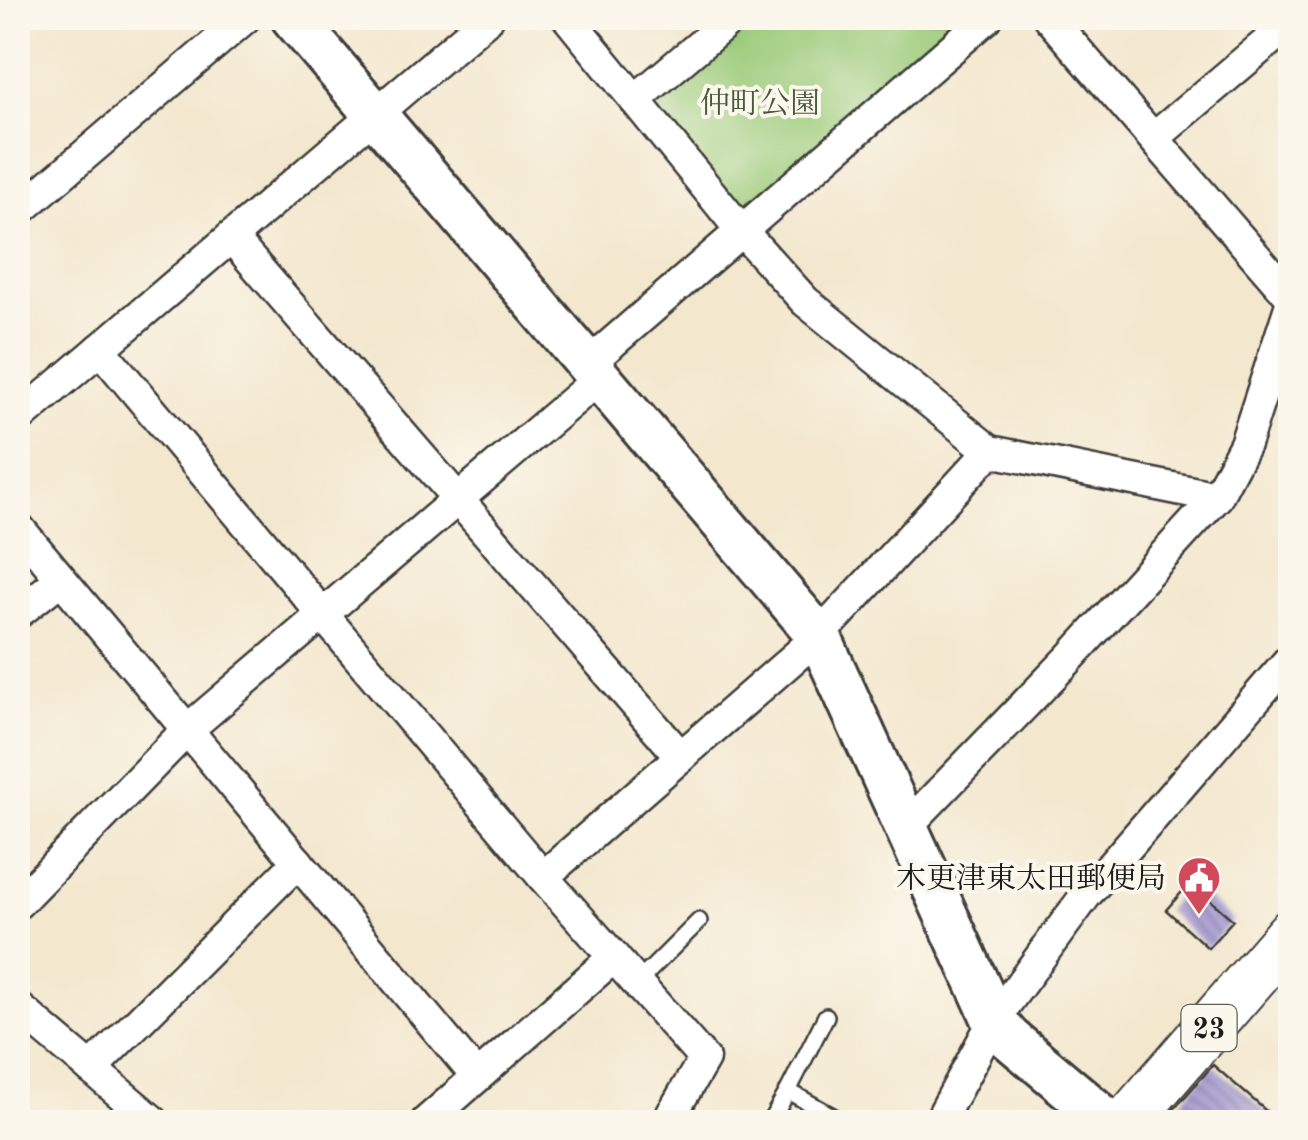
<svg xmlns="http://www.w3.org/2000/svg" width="1308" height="1140" font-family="'Old Standard TT','Noto Serif JP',serif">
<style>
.park{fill:#9aca78;stroke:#5b734a;stroke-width:2.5}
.building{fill:url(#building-back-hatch)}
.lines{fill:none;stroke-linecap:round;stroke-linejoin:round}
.lane-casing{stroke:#3c3a37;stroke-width:20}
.street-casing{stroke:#3c3a37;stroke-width:35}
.secondary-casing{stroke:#3c3a37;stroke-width:48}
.primary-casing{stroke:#3c3a37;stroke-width:52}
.lane{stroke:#fff;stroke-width:15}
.street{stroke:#fff;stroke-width:30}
.secondary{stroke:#fff;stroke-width:42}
.primary{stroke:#fff;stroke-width:48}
.labels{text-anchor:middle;stroke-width:8;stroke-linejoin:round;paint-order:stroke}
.shield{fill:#fbf7ec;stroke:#5f5e5a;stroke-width:2.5}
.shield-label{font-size:28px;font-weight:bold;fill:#1c1c1c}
.park-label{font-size:30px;fill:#48593c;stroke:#fbf7ec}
.poi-label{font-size:30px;fill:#1c1c1c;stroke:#fbf7ec;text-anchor:end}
</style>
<defs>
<pattern id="building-back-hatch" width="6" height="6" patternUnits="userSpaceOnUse" patternTransform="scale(2.5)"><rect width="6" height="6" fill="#a69cd1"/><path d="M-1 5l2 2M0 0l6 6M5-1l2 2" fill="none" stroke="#867ea9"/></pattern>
</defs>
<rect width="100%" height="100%" fill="#fbf7ec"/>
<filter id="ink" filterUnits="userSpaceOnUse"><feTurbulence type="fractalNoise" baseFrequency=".01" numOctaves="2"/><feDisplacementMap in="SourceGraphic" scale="20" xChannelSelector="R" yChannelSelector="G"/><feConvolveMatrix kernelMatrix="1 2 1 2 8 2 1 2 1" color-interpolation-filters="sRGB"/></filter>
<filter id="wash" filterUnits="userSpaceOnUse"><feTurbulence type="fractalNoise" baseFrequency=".0048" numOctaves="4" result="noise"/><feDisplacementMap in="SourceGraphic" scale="40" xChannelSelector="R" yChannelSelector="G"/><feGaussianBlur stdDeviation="2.25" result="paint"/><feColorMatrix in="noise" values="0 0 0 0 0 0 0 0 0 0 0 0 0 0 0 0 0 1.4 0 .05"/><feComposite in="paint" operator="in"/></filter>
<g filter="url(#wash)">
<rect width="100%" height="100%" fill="#f3e7ce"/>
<polygon class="park" points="732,18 987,18 740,229 635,100"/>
<g id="blocks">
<g class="building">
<polygon points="1190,883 1233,920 1208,948 1166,910"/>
<polygon points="1213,1065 1279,1122 1178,1122 1169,1115"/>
</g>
</g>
</g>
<g filter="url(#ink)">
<use href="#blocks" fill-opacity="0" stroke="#3c3a37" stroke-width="2.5"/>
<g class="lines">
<g class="lane-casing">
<g id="lane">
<polyline points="637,983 699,921"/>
<polyline points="788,1091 826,1016"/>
<polyline points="770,1122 788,1091 843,1122"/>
</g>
</g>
<g class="street-casing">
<g id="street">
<polyline points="568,18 740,229 805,301 990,451 1217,497"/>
<polyline points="1049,18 1290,296"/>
<polyline points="635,100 732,18"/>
<polyline points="1154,138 1290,23"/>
<polyline points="18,212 245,18"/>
<polyline points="231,237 681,757"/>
<polyline points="100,349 543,877 704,1059 667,1122"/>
<polyline points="589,363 987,18"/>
<polyline points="18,419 488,18"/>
<polyline points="18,527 477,1077"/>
<polyline points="18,613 61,579"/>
<polyline points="905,828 1068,660 1217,497 1245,444 1290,307"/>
<polyline points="543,877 819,636 990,451"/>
<polyline points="18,903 187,730 601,377"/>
<polyline points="18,1007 154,1122"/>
<polyline points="91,1069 298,862"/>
<polyline points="426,1122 614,957"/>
<polyline points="939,1122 994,1020 1086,895 1290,659"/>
</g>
</g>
<g class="secondary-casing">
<polyline id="secondary" points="293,18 819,636 994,1020 1009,1038 1109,1122"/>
</g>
<g class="primary-casing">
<polyline id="primary" points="1127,1122 1290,934"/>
</g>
<use href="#lane" class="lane"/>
<use href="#street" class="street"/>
<use href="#secondary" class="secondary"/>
<use href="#primary" class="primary"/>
</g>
</g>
<defs>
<g id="civic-pin" transform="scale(2.25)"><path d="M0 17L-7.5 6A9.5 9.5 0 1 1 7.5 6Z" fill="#d1495b" stroke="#fbf7ec"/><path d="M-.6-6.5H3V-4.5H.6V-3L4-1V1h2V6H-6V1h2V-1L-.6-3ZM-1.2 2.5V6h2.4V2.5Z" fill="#fff"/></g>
</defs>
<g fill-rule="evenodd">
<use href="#civic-pin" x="1199" y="878"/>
</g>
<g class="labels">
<rect class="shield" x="1181.5" y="1005" width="55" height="46" rx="8"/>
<g class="shield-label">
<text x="1209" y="1038">23</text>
</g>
<g class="park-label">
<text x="760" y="113">仲町公園</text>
</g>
<g class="poi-label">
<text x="1166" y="888">木更津東太田郵便局</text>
</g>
</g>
<rect width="1308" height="1140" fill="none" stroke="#fbf7ec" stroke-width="60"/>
</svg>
